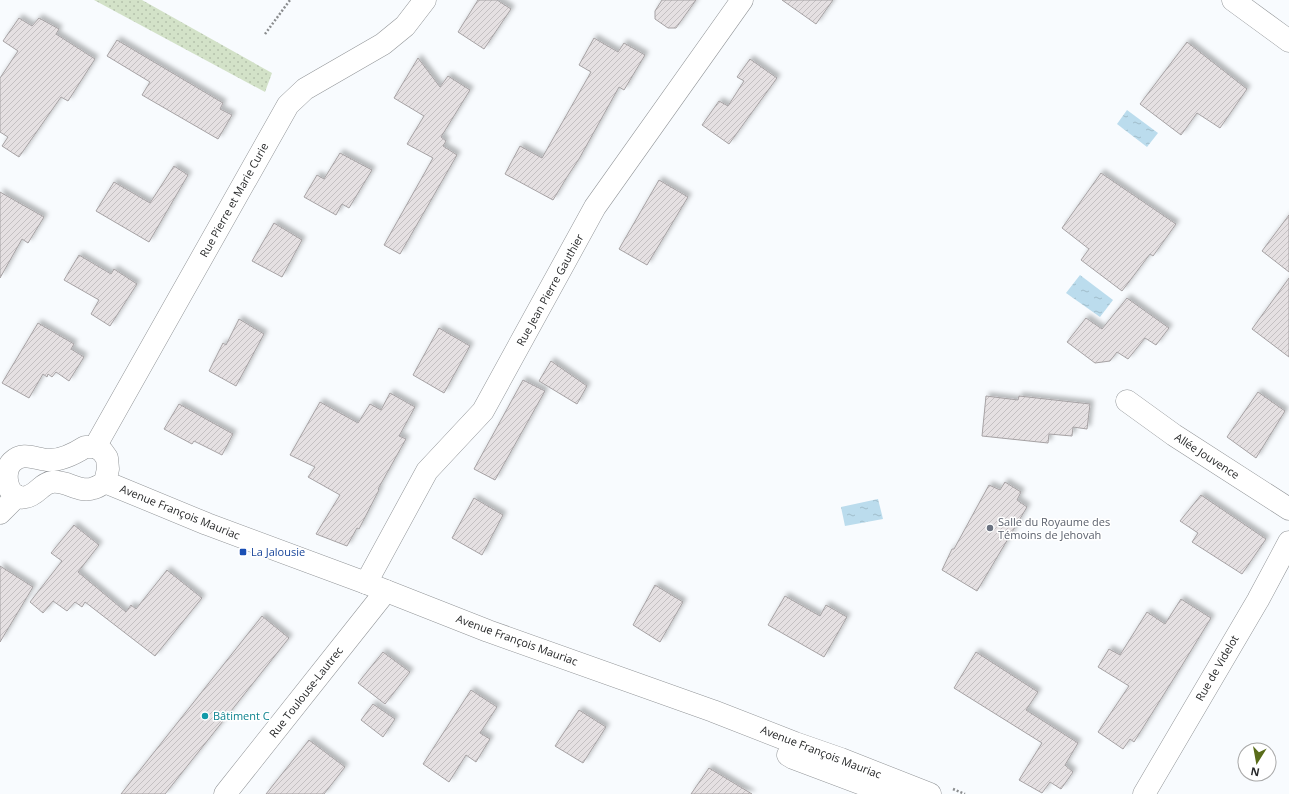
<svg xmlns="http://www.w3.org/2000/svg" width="1289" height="794" font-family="'Open Sans',sans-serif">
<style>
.grass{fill:url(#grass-dots)}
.water{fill:url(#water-ripples)}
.building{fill:url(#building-hatch);stroke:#a6a2a4;filter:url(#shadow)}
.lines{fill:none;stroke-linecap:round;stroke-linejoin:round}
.minor-casing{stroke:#929598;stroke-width:23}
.path{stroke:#8a8c8e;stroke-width:2.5;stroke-dasharray:2 2;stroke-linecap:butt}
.minor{stroke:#fff;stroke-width:22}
.worship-dot{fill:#6b7280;stroke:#fff;stroke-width:1.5}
.transit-dot{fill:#1a4fb4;stroke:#fff;stroke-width:1.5}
.culture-dot{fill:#0f9aa8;stroke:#fff;stroke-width:1.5}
.labels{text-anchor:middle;stroke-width:3;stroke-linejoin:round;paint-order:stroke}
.street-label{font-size:11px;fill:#272829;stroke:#fff}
.worship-label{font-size:11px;fill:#5b616d;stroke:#fff;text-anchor:start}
.transit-label{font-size:11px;fill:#164399;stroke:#fff;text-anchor:start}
.culture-label{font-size:11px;fill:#0d838f;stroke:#fff;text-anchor:start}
</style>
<defs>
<pattern id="grass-dots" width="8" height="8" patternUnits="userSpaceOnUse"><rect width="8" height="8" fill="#d3e2c8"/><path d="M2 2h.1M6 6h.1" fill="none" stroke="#b5c2ac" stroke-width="1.8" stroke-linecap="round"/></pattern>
<pattern id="water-ripples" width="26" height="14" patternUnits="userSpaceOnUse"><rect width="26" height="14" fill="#bbdced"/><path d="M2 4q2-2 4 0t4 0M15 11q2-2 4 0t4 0" fill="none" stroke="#a1bdcb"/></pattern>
<pattern id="building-hatch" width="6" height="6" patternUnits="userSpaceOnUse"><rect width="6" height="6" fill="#e5e0e2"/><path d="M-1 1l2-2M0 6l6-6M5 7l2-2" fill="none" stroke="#c4c0c2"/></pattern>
<filter id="shadow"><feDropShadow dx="3.5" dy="-3.5" stdDeviation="2" flood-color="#0004"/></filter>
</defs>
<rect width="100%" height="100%" fill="#f8fbfe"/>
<polygon class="grass" points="94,0 142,0 272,73 265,92"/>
<g class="water">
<polygon points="1127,110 1158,133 1147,147 1117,124"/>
<polygon points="1080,275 1113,300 1100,317 1066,293"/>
<polygon points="878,499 883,519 845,526 841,507"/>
</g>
<g class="building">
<polygon points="478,0 497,0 511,9 484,49 458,32"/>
<polygon points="662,0 696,0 676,28 668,28 655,19 655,11"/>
<polygon points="782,0 833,0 816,24"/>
<polygon points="19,18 32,26 39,18 59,29 56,34 95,59 68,101 61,97 19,157 2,146 8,137 0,132 0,78 18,51 3,41"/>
<polygon points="594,38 618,52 624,43 645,55 624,90 619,87 579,159 567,177 553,200 505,174 520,146 542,158 591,72 579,65"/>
<polygon points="117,40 223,103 220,109 232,115 218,139 142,95 150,82 107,56"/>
<polygon points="1187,42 1247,89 1220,128 1197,113 1181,135 1140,104"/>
<polygon points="418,58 440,87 448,76 470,90 441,137 446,141 443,146 457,155 400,254 384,245 433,158 407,144 424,116 394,98"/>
<polygon points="750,59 777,78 729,144 702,125 719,101 728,106 744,81 737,77"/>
<polygon points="340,153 372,170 349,208 342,204 336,215 304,197 317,175 324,179"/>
<polygon points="174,166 188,175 149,242 96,211 114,182 150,203"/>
<polygon points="1101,173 1176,224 1153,256 1150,254 1122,291 1081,260 1089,249 1062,228"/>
<polygon points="659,180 688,197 647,265 619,249"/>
<polygon points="0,192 44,217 28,243 22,239 0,278"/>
<polygon points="1289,215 1289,272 1262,251"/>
<polygon points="274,223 302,240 282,277 252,261"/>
<polygon points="79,255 111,274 114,269 137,284 110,326 91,314 99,300 64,280"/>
<polygon points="1289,278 1289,357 1252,329"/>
<polygon points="1127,298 1169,328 1156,345 1145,338 1128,359 1117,352 1110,361 1095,363 1067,342 1086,318 1102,329"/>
<polygon points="239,319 264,334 236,386 209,371 223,343 226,345"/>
<polygon points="38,323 74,344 71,349 84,357 69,381 56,372 52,377 48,374 47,377 43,374 29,398 2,383"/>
<polygon points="439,328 470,346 444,393 413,375"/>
<polygon points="551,361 587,386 577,404 539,381"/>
<polygon points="523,380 545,391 495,480 474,469"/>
<polygon points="1258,392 1285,411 1256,458 1227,437"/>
<polygon points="390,393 415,407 399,436 406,439 378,489 379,490 359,529 357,528 347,546 316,534 340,495 308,477 315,467 290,455 320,402 358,423 370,404 381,410"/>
<polygon points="986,396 1018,400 1019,396 1090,404 1087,429 1073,427 1072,436 1049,434 1048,443 982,436"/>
<polygon points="179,404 233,434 222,455 194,441 192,444 164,429"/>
<polygon points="1005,482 1021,492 1017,500 1027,507 977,591 942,570 952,549 954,549 989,485 1000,490"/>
<polygon points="1201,495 1266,539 1242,574 1192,542 1198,533 1180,521"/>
<polygon points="474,498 503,515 482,555 452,538"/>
<polygon points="74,525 99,545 78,572 126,612 131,605 136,609 167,570 202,598 155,656 85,602 82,607 75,602 67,611 53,601 43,613 30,602 62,561 51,553"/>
<polygon points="0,566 33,587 0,642"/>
<polygon points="655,585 683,602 660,642 633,625"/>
<polygon points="785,596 820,616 826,605 847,617 824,657 768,625"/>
<polygon points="1181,599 1211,618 1181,667 1134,742 1130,739 1123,749 1098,732 1129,686 1098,667 1109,649 1120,655 1147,612 1165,624"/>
<polygon points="262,616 289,638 165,794 121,794"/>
<polygon points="383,652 410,672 385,704 358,683"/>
<polygon points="976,652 1038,692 1026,710 1078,743 1065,765 1073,772 1061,789 1050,782 1042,793 1019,780 1042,743 954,688"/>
<polygon points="471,690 497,707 480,733 490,739 476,762 466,755 449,782 423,764"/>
<polygon points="373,704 395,719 383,737 361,720"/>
<polygon points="579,710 606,727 583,763 555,746"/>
<polygon points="309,740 345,767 324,794 266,794"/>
<polygon points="709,768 752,794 691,794"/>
</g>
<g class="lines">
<g class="minor-casing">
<g id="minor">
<polyline points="1233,0 1289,41"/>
<polyline points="1127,401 1174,435 1289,509"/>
<path d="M85,447H95L102,451L107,458L108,469L105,482C102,484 98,487 94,488C80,494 67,480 52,482C42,483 37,495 26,497C8,502 1,473 12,462C23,451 35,459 47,460C60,461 74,454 85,447Z"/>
<polyline points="95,447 288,105 305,89 383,44 405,26 425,0"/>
<polyline points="105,482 207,524 366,583 488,631 713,711 795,743 841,759 930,794"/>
<polyline points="0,513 17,496"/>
<polyline points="366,583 427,471 483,411 595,207 742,0"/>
<polyline points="788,755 793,758 889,794"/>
<polyline points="225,794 386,591"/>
<polyline points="1144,794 1258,600 1289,542"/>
</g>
</g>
<g class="path">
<polyline points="265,34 290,0"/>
<polyline points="953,789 965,794"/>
</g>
<use href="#minor" class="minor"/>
</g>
<circle class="worship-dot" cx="990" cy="528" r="4"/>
<rect class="transit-dot" x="239" y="548" width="8" height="8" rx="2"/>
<circle class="culture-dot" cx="205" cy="716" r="4"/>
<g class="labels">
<g class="street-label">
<text transform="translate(234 200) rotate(-61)" y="4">Rue Pierre et Marie Curie</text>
<text transform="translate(550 290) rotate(-61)" y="4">Rue Jean Pierre Gauthier</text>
<text transform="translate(1207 456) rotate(33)" y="4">Allée Jouvence</text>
<text transform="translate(180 512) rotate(22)" y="4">Avenue François Mauriac</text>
<text transform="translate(517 640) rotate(20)" y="4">Avenue François Mauriac</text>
<text transform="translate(1217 668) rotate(-60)" y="4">Rue de Videlot</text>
<text transform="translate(306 692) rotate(-52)" y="4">Rue Toulouse-Lautrec</text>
<text transform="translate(821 752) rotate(21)" y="4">Avenue François Mauriac</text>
</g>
<g class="worship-label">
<text x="998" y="526">Salle du Royaume des<tspan x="998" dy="13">Témoins de Jehovah</tspan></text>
</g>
<g class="transit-label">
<text x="251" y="556">La Jalousie</text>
</g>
<g class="culture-label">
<text x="213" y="720">Bâtiment C</text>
</g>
</g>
<g transform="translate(1257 762) rotate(191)"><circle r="19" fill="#ffffff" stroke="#a9a9a9"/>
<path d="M0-3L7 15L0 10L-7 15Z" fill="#596c1a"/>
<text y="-6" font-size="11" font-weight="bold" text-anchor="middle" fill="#272829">N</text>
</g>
</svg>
